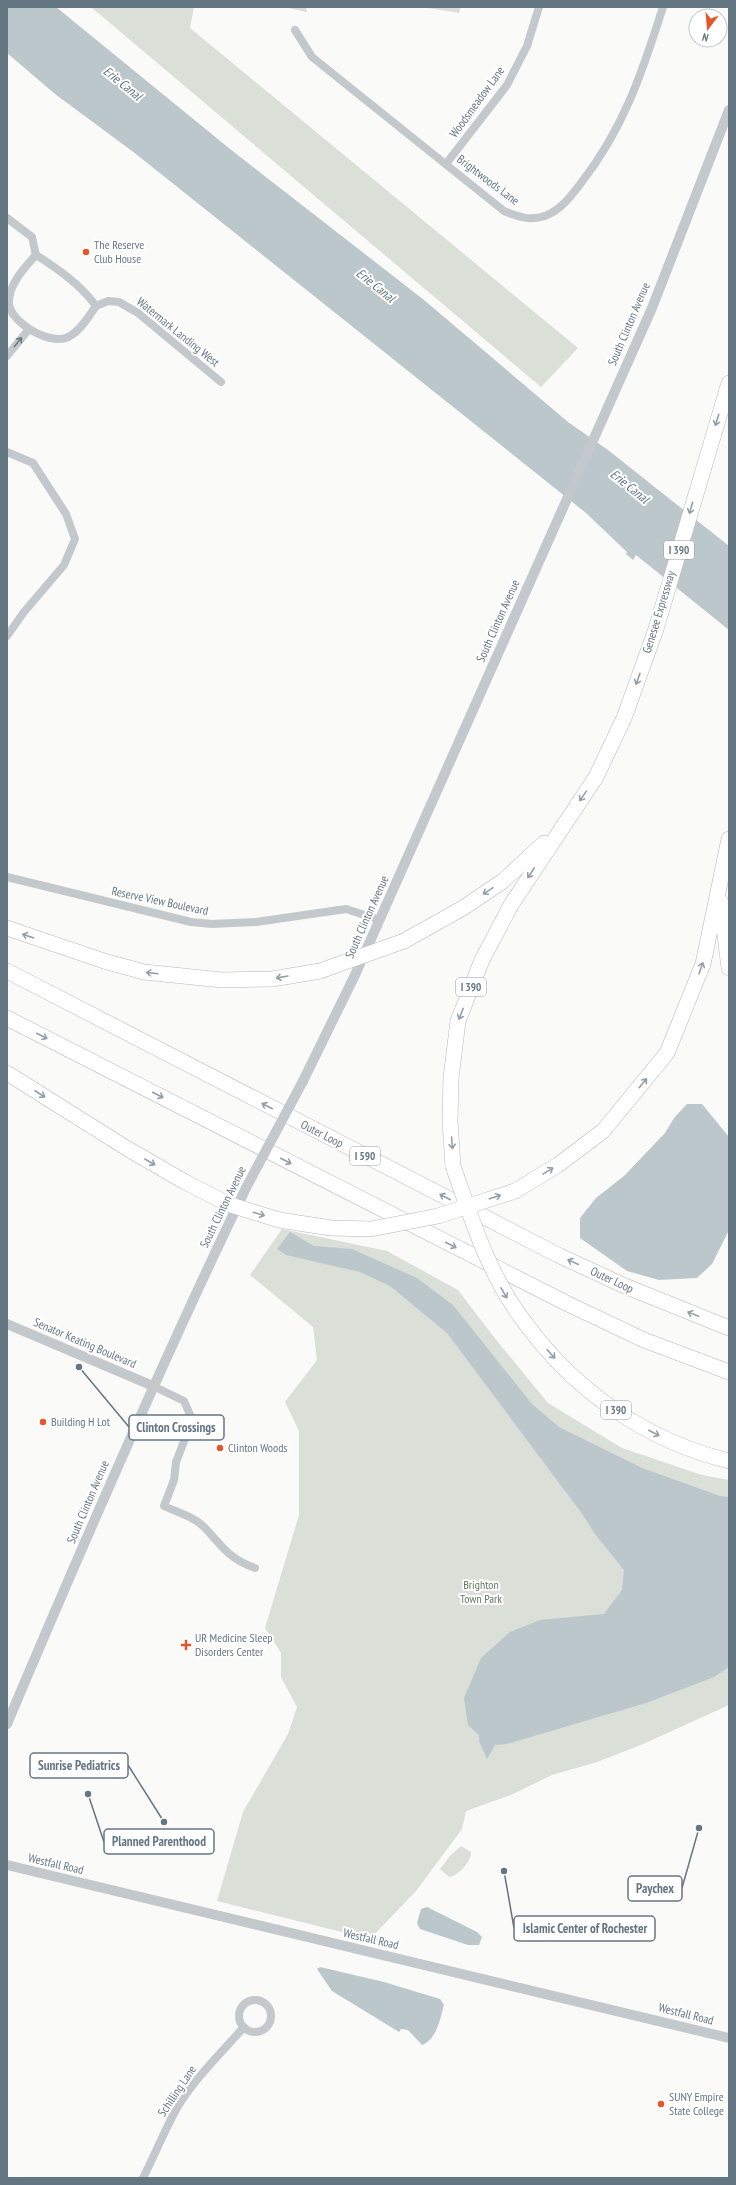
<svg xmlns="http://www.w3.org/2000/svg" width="736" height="2185" font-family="'PT Sans Narrow',sans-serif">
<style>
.green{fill:#dadfd7}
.water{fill:#bbc7cb}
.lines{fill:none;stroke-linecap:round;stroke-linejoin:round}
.motorway-casing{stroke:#b4b9bd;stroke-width:16}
.minor{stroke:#c3c8cc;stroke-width:8}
.tertiary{stroke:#c3c8cc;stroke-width:10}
.motorway{stroke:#fff;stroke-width:15}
.motorway-bridge-casing{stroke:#b4b9bd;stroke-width:16;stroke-linecap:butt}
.tertiary-bridge{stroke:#c3c8cc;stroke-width:10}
.motorway-bridge{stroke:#fff;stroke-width:15}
.oneway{stroke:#6a7a87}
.oneway2{stroke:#939fa8}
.poi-dot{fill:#e4572e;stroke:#fff;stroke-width:1.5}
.labels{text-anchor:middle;stroke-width:4;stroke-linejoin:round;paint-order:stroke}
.shield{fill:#fff;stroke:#939fa8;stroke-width:1}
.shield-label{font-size:11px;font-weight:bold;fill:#657683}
.street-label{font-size:12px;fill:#657683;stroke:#fff}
.poi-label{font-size:12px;fill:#657683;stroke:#fff;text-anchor:start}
.park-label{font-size:12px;fill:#687a64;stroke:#fff}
.water-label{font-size:13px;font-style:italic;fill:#60757c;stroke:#fff}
.leader{fill:none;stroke:#657683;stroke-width:1.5}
.callout-dot{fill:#657683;stroke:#fff;stroke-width:1.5}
.callout{fill:#fff;stroke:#657683;stroke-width:1.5}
.callout-label{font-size:13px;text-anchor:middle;font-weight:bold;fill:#657683}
</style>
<rect width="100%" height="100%" fill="#fafaf8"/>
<g class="green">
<polygon points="91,7 194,7 190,28 578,348 541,387"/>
<polygon points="284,7 306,7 307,12"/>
<polygon points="422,7 461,7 459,13"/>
<polygon points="282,1229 387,1251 458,1290 497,1341 548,1403 622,1448 702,1475 729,1480 729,1705 641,1745 597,1762 552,1775 511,1795 466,1811 462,1829 416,1891 370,1939 217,1901 243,1812 288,1734 297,1707 281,1677 281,1653 265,1628 299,1515 299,1431 285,1402 317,1360 313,1327 250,1275"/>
<path d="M461,1846L471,1852C471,1862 458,1876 449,1877L440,1869L450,1856Z"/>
</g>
<g class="water">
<polygon points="7,7 56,7 230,149 424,300 568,422 608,450 729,546 729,630 636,555 633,560 626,554 627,552 586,513 136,154 55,94 7,53"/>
<polygon points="687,1104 702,1104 729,1137 729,1230 712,1264 697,1278 659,1280 627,1271 580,1238 580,1218 596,1198 624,1176 665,1133 674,1118"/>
<polygon points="290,1232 314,1246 352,1249 417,1278 453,1305 532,1404 559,1427 642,1468 720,1496 729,1497 729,1667 714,1677 646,1703 507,1744 495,1745 487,1759 479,1741 479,1735 468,1725 464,1698 481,1658 510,1632 540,1620 604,1614 622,1590 624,1570 595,1534 583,1515 447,1333 390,1286 360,1272 286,1255 277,1249"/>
<polygon points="427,1907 477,1932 482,1937 479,1945 468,1945 420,1929 417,1923 421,1909"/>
<path d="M320,1967L384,1982L440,1999L444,2005C440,2019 437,2039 422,2045L408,2030L401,2029L399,2032L332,1991L317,1969Z"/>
</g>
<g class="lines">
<g class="motorway-casing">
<g id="motorway">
<polyline points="721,902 729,968"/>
<polyline points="7,928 104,961 144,972 222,980 272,979 320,971"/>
<polyline points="404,941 463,908 503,881 544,843"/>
<polyline points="7,971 560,1256 625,1286 729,1328"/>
<polyline points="7,1018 566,1303 644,1340 729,1372"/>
<polyline points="7,1073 128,1149 185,1182"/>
<polyline points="453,1166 450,1121 451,1078 458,1021 482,960 511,905 596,777 624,718 656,629 729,383"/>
<polyline points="515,1191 558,1165 603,1131 667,1053 703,964 729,839"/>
<path d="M526,1324C576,1392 647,1441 729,1461"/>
</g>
</g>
<g class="minor">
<path d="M295,30L312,57L504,211C518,217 531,221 545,216C561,210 571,196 581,183C624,128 642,73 663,7"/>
<polyline points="446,164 507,85 527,46 539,7"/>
<polyline points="7,218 32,237 36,255"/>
<path d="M36,255C58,269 81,285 96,306C89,316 81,330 70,336C53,348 8,322 9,302C9,284 24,268 36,255Z"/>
<polyline points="96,306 108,301 119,302 138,313 221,382"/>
<polyline points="7,356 29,329"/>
<polyline points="7,452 33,463 66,514 75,539 64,565 24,612 7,636"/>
<polyline points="7,877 191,922 212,924 256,922 346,909 380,920"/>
<path d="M153,1386L184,1401L191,1417L190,1426L176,1462L174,1480L164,1506C176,1512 193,1516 203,1526C221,1544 228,1559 255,1568"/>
<circle cx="255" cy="2016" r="16"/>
<path d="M143,2178C155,2155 164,2131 177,2108C195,2078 221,2053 244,2027"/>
</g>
<g class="tertiary">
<polyline points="303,1081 355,975 652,308 729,110"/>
<polyline points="7,1324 153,1386"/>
<path d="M7,1724C83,1544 161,1364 246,1188"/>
<polyline points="7,1865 729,2038"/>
</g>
<use href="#motorway" class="motorway"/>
<g class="motorway-bridge-casing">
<g id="motorway-bridge">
<polyline points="320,971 404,941"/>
<path d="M453,1166C473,1223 489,1276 526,1324"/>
<polyline points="185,1182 228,1204 279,1220 331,1228 371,1229 438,1216 515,1191"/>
</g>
</g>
<polyline class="tertiary-bridge" points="246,1188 303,1081"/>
<use href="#motorway-bridge" class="motorway-bridge"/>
</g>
<defs><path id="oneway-shaft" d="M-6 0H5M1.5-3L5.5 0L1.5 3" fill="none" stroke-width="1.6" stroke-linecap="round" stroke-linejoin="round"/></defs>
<use class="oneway" href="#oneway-shaft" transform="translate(18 342) rotate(-51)"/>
<g class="oneway2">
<use href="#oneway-shaft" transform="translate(717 420) rotate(107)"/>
<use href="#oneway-shaft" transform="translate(691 508) rotate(106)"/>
<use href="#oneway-shaft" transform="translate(638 679) rotate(109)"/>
<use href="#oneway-shaft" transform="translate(583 796) rotate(125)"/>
<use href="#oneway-shaft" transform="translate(531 873) rotate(123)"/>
<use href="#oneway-shaft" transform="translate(488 891) rotate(146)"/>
<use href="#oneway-shaft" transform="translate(28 936) rotate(-161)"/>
<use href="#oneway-shaft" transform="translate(701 968) rotate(-71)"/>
<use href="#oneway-shaft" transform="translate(152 973) rotate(-173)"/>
<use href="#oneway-shaft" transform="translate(282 977) rotate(170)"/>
<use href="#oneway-shaft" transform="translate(461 1014) rotate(111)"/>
<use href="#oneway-shaft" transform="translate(42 1036) rotate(27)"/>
<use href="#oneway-shaft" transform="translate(643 1083) rotate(-51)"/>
<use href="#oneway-shaft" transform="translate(40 1094) rotate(33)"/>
<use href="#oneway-shaft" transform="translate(158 1095) rotate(27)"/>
<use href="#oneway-shaft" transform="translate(267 1106) rotate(-153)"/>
<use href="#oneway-shaft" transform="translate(452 1143) rotate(86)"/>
<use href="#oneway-shaft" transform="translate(286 1161) rotate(27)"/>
<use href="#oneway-shaft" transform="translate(150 1162) rotate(30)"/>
<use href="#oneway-shaft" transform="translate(548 1171) rotate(-31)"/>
<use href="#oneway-shaft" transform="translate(445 1197) rotate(-153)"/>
<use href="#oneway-shaft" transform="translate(495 1197) rotate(-18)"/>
<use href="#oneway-shaft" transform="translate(259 1214) rotate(17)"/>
<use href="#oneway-shaft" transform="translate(451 1245) rotate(27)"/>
<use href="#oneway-shaft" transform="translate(573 1262) rotate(-155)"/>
<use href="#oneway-shaft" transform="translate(504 1293) rotate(60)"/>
<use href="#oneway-shaft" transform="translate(693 1314) rotate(-158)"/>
<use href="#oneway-shaft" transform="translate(551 1354) rotate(48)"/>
<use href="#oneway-shaft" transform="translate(654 1433) rotate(27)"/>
</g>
<g class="poi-dot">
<circle cx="86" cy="252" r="4"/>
<circle cx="43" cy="1422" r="4"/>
<circle cx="220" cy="1448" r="4"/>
<path d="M184 1639h4v4h4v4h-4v4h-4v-4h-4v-4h4z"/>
<circle cx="661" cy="2104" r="4"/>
</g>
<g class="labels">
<g class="shield">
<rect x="664" y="541" width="30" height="18" rx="3"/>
<rect x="456" y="978" width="30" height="18" rx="3"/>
<rect x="350" y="1147" width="30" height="18" rx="3"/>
<rect x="601" y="1401" width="30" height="18" rx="3"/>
</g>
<g class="shield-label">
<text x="679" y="554">I 390</text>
<text x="471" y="991">I 390</text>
<text x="365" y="1160">I 590</text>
<text x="616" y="1414">I 390</text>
</g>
<g class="street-label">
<text transform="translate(477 102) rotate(-54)" y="4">Woodsmeadow Lane</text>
<text transform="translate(488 180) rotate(37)" y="4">Brightwoods Lane</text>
<text transform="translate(629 324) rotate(-67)" y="4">South Clinton Avenue</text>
<text transform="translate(178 332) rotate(39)" y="4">Watermark Landing West</text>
<text transform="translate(659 612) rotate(-73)" y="4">Genesee Expressway</text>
<text transform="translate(498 621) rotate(-66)" y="4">South Clinton Avenue</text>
<text transform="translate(160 901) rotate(12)" y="4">Reserve View Boulevard</text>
<text transform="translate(367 917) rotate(-66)" y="4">South Clinton Avenue</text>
<text transform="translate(322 1134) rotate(27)" y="4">Outer Loop</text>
<text transform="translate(223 1207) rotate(-64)" y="4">South Clinton Avenue</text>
<text transform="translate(612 1280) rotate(25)" y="4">Outer Loop</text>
<text transform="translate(85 1343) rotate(23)" y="4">Senator Keating Boulevard</text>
<text transform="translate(88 1502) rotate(-67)" y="4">South Clinton Avenue</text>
<text transform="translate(56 1864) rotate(13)" y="4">Westfall Road</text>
<text transform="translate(371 1939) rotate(13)" y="4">Westfall Road</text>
<text transform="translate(686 2014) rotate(14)" y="4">Westfall Road</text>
<text transform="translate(177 2091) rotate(-56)" y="4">Schilling Lane</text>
</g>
<g class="poi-label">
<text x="94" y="249">The Reserve<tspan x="94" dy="14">Club House</tspan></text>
<text x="51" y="1426">Building H Lot</text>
<text x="228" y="1452">Clinton Woods</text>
<text x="195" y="1642">UR Medicine Sleep<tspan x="195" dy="14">Disorders Center</tspan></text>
<text x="669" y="2101">SUNY Empire<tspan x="669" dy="14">State College</tspan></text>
</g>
<g class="park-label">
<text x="481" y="1589">Brighton<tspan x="481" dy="14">Town Park</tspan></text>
</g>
<g class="water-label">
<text transform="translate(123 83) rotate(39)" y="5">Erie Canal</text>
<text transform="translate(376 285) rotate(39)" y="5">Erie Canal</text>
<text transform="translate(630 486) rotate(39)" y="5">Erie Canal</text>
</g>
</g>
<path class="leader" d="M79 1367L129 1427M164 1822L128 1765M88 1794L104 1842M699 1828L682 1888M504 1871L514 1928"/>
<g class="callout-dot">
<circle cx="79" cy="1367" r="4"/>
<circle cx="164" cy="1822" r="4"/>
<circle cx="88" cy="1794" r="4"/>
<circle cx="699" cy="1828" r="4"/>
<circle cx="504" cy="1871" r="4"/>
</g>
<g class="callout">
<rect x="129" y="1415" width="95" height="25" rx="4"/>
<rect x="30" y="1753" width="98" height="25" rx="4"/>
<rect x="104" y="1829" width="110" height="25" rx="4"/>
<rect x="628" y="1876" width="54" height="25" rx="4"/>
<rect x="514" y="1916" width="141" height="25" rx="4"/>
</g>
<g class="callout-label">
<text x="176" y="1432">Clinton Crossings</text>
<text x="79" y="1770">Sunrise Pediatrics</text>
<text x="159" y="1846">Planned Parenthood</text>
<text x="655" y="1893">Paychex</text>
<text x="585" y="1933">Islamic Center of Rochester</text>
</g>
<rect width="736" height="2185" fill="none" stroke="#657683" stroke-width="16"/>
<g transform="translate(708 28) rotate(196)"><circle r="19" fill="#ffffff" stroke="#c1c8cd"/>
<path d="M0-3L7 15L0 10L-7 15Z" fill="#e4572e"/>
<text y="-6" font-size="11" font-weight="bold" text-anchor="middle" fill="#657683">N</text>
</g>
</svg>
